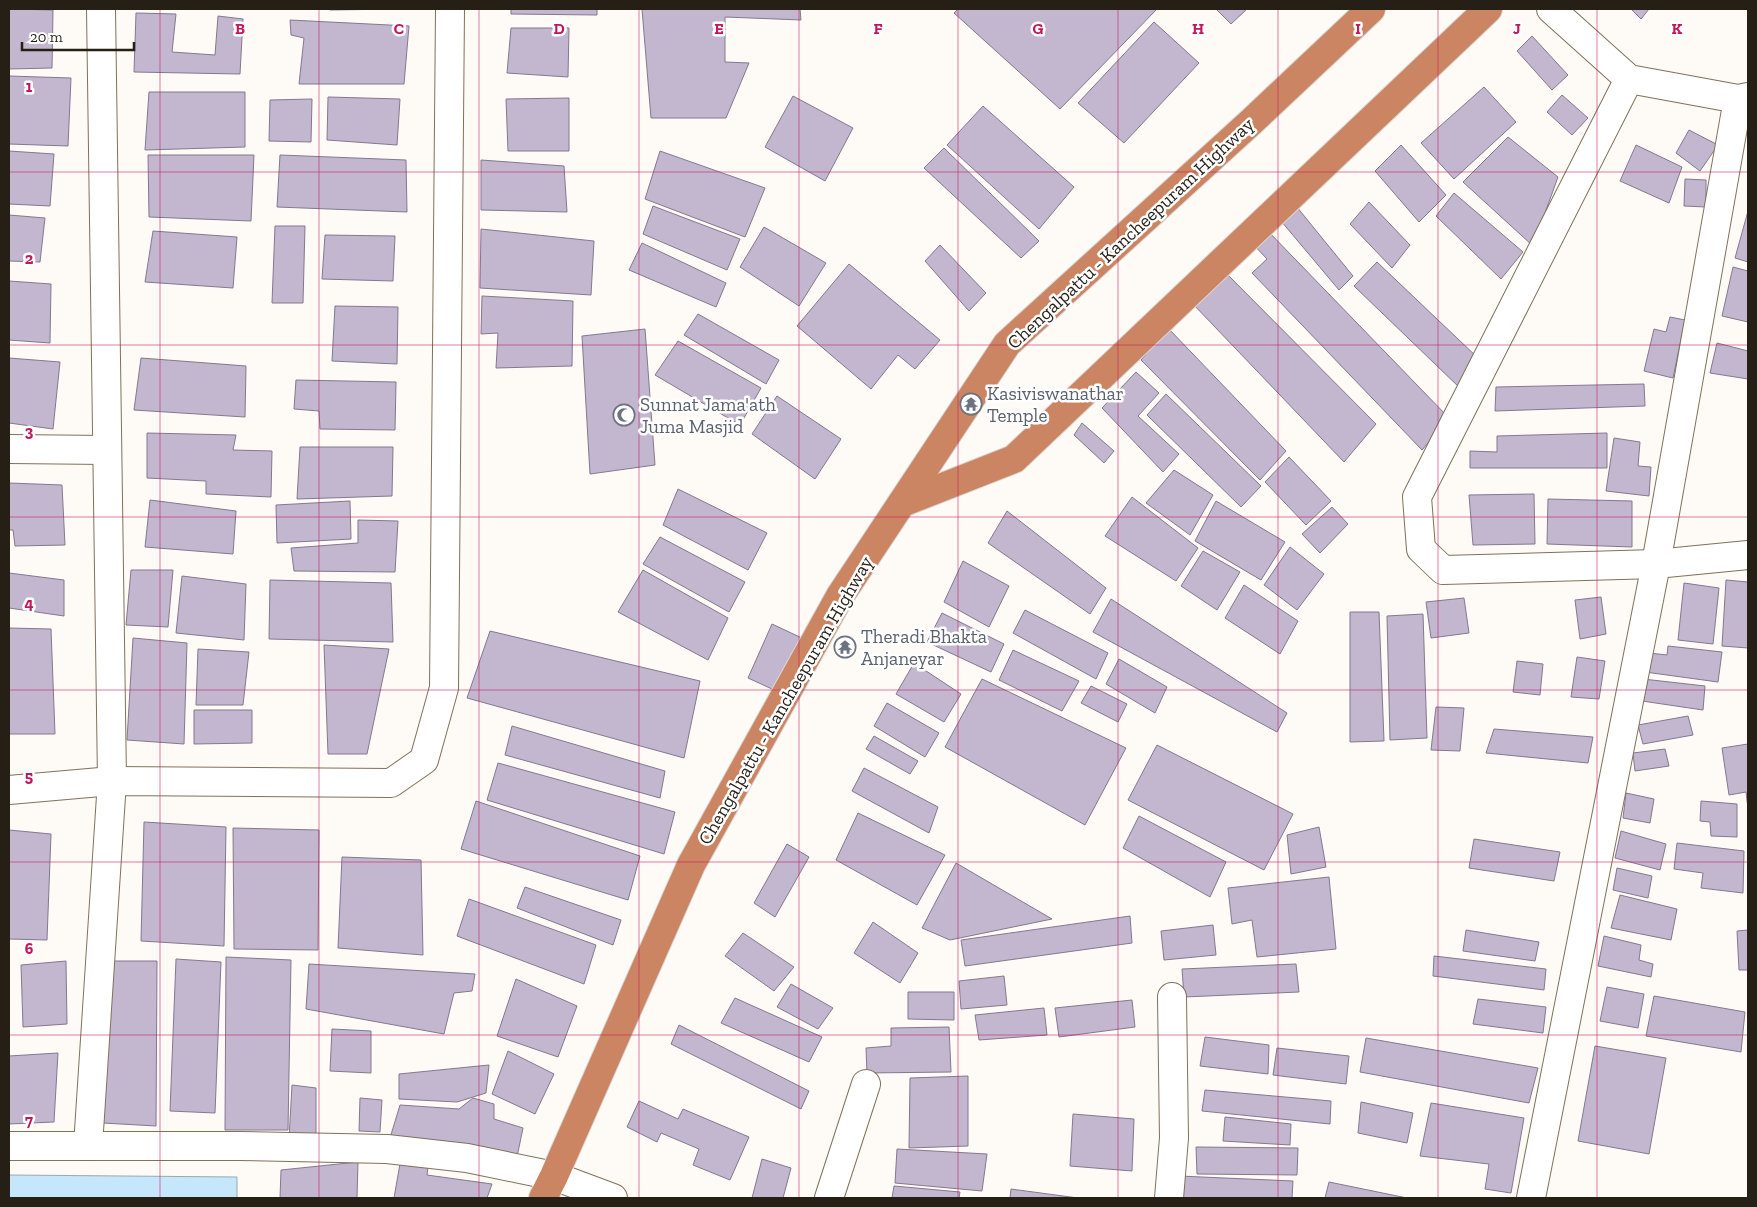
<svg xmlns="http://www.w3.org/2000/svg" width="1757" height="1207" font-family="'Zilla Slab',serif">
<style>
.water{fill:#c6e6fb;stroke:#96aab6}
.building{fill:#c3b6cf;stroke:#84788f}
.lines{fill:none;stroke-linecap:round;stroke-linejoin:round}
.street-casing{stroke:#80715a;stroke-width:30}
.secondary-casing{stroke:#80715a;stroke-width:30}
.highway-casing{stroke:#d8d7d5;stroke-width:30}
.street{stroke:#fff;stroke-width:28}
.secondary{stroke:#fff;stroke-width:28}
.highway{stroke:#cc8562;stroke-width:28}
.grid{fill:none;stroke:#c2185b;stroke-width:1;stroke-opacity:0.55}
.labels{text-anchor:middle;stroke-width:5;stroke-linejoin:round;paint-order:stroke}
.street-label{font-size:19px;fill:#251f16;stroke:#fff}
.worship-label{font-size:19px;fill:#5b616d;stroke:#fff;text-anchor:start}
.grid-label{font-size:16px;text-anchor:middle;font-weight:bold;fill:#c2185b;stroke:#fff;stroke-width:5;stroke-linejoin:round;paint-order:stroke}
</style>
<rect width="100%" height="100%" fill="#fefaf5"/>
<polygon class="water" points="9,1175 237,1177 237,1198 9,1198"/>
<g class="building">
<polygon points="9,9 53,10 52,68 9,69"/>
<polygon points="330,9 397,9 330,10"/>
<polygon points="511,9 597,9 597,15 511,14"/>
<polygon points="642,9 800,9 801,20 725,17 725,62 749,63 726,118 651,118"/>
<polygon points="958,9 1157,9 1060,109 954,13"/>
<polygon points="1216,9 1247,9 1231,24"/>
<polygon points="1631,9 1649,9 1641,19"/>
<polygon points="136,13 176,14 172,52 215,55 218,16 243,19 240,74 134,72"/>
<polygon points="290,20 409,26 404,84 299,84 304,38 291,35"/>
<polygon points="1154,22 1199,63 1124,143 1078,103"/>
<polygon points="511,28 569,28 568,77 507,73"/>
<polygon points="1532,36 1568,75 1552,90 1517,51"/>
<polygon points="9,76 71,78 68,146 9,144"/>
<polygon points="1484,87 1516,122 1454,179 1421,143"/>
<polygon points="149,92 245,92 245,147 145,150"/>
<polygon points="1562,95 1588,118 1572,135 1547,112"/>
<polygon points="793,96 853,128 825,181 765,147"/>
<polygon points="328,97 400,99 397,145 327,140"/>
<polygon points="569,98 569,151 508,151 506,99"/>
<polygon points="312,99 311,142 269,141 270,100"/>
<polygon points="983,106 1074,187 1039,229 947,145"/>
<polygon points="1689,130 1718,145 1700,171 1676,153"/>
<polygon points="1508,137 1558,177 1533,246 1463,182"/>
<polygon points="1401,145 1446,195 1419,222 1375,171"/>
<polygon points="1636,145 1682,167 1669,203 1620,181"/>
<polygon points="944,148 1039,241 1021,258 924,168"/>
<polygon points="9,151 54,154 50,206 9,204"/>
<polygon points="660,151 765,188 745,237 645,199"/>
<polygon points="148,155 254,155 251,221 149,217"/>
<polygon points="280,155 406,160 407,212 277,207"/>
<polygon points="481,160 564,166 567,212 481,210"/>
<polygon points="1685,179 1706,180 1706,207 1684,206"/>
<polygon points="1454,193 1523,252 1501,279 1436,216"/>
<polygon points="1292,201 1353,276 1339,290 1276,215"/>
<polygon points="1369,202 1410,245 1392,268 1350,224"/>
<polygon points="653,206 740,239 727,270 643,234"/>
<polygon points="1748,211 1748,262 1735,258"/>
<polygon points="9,215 45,218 40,262 9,261"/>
<polygon points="275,226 305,226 303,303 272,303"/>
<polygon points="764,227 826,263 799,306 740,267"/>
<polygon points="1264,227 1449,418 1422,450 1252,273 1267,259 1251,242"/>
<polygon points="481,229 594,241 591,295 480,288"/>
<polygon points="153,231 237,237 233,288 145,282"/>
<polygon points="325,235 395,236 393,281 322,279"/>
<polygon points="642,243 726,283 716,307 629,270"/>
<polygon points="940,245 986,293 969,311 925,261"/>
<polygon points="1377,262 1478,358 1462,390 1354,286"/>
<polygon points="849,264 940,340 915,369 898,355 871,389 797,326"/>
<polygon points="1733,267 1748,271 1748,322 1722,316"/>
<polygon points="1225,272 1376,424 1344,462 1192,303"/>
<polygon points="9,281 51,284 50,343 9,340"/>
<polygon points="482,296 573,301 572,366 496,368 498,333 481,334"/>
<polygon points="335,306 398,307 397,364 332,361"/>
<polygon points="698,314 779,360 766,384 684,335"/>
<polygon points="1670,317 1685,320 1673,378 1644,371 1654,329 1666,332"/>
<polygon points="1168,328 1286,451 1260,480 1141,360"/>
<polygon points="645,329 655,465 590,474 582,336"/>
<polygon points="678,341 761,388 740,425 655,375"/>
<polygon points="1717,343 1748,351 1748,379 1710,373"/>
<polygon points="9,358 60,362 53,429 9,423"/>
<polygon points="141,358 246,366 245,417 134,410"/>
<polygon points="1136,372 1159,393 1138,416 1179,454 1163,472 1102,408"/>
<polygon points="296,380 396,382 395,430 320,429 319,411 294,409"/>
<polygon points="1644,384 1645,406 1495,411 1496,387"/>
<polygon points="1166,394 1261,486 1241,507 1147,415"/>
<polygon points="777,396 841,439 815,479 752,434"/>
<polygon points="1082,423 1114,451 1104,463 1074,435"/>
<polygon points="147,433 236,435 233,450 272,451 271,497 206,494 206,481 147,478"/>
<polygon points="1607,433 1607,468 1470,468 1470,451 1497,452 1497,436"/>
<polygon points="1614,438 1640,442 1638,466 1651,467 1649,496 1606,491"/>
<polygon points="300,447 393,447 392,496 297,499"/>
<polygon points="1289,457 1331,501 1306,525 1265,482"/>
<polygon points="1174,470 1213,495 1190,535 1146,503"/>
<polygon points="9,483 62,485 65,545 15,546 13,530 9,530"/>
<polygon points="678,489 767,533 748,570 663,525"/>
<polygon points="1534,494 1535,544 1473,545 1469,495"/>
<polygon points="1132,497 1198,548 1176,581 1105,536"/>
<polygon points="1548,499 1632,501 1632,547 1547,544"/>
<polygon points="150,500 236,511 233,554 145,547"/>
<polygon points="350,501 351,539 277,543 276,505"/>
<polygon points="1216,501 1285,542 1261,580 1195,541"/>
<polygon points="1332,507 1348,524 1320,553 1302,534"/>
<polygon points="1007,511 1106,588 1090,614 988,543"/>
<polygon points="358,520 398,521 395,572 294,571 291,548 358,543"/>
<polygon points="660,537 745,582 729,612 643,564"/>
<polygon points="1290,547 1324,574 1297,610 1264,585"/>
<polygon points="1203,551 1240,572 1217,610 1181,586"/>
<polygon points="963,561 1009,586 989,627 944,602"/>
<polygon points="131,570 173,570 168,627 126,625"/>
<polygon points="643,570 728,618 708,660 618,612"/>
<polygon points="9,573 64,580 64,616 9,608"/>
<polygon points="182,576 246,584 244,640 176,633"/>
<polygon points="270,580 391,583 393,642 269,639"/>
<polygon points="1726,580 1748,582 1748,648 1722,646"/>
<polygon points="1684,583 1719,588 1713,644 1678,640"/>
<polygon points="1244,585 1298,621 1280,654 1225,618"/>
<polygon points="1601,597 1606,634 1580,639 1575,600"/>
<polygon points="1464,598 1469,633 1431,638 1426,602"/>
<polygon points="1111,599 1287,713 1277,732 1093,632"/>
<polygon points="1025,610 1108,653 1096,679 1013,633"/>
<polygon points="1350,612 1379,612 1384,741 1350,742"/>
<polygon points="942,613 1004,644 991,672 927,642"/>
<polygon points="1423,614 1427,738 1390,740 1387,616"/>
<polygon points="772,624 821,647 796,700 748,678"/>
<polygon points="9,628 51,629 55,734 9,734"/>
<polygon points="490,631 700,681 684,758 467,698"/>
<polygon points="133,638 187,643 184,744 127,740"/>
<polygon points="324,645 389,649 367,754 328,754"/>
<polygon points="1668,646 1722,652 1718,682 1645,672 1649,653 1667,655"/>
<polygon points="198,649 249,652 243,705 196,705"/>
<polygon points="1013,650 1079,681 1062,711 999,680"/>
<polygon points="1577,657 1605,661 1599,699 1571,697"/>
<polygon points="1119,659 1167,687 1155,713 1106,684"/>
<polygon points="1517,661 1543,664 1540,695 1513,692"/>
<polygon points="914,663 961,694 944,722 896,694"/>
<polygon points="982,679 1126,748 1085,825 945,747"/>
<polygon points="1643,679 1705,686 1703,710 1642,701"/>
<polygon points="1091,686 1127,704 1118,722 1081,703"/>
<polygon points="887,703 939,733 925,757 874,726"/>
<polygon points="1436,707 1464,708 1460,751 1431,750"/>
<polygon points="194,710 252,710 252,743 194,744"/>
<polygon points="1688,716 1693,735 1643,744 1638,725"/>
<polygon points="512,726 665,771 660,798 505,755"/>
<polygon points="1494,729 1593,737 1588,763 1486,753"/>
<polygon points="874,736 918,761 910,774 866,749"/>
<polygon points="1748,744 1748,809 1746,792 1729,795 1722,748"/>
<polygon points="1157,745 1293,814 1264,870 1128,800"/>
<polygon points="1665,749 1669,766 1635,771 1633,753"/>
<polygon points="498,763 675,812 664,854 487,800"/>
<polygon points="864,768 938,807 929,833 852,791"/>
<polygon points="1626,793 1654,799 1650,823 1623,818"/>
<polygon points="476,801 640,856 628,900 461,849"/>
<polygon points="1701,801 1737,804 1737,837 1711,836 1710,822 1700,821"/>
<polygon points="858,813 945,855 917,905 836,860"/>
<polygon points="1139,816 1226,862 1210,897 1123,848"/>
<polygon points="144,822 226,827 224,946 141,941"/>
<polygon points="1319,827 1326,867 1291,874 1287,835"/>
<polygon points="233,828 319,830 318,950 234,949"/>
<polygon points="9,830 51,834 47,940 9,939"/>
<polygon points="1621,831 1666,844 1660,870 1615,858"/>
<polygon points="1474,839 1560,852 1554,881 1469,868"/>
<polygon points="1677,843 1744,851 1743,893 1701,888 1703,873 1674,869"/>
<polygon points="787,844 809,857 775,917 754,903"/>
<polygon points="342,857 421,860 423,955 338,948"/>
<polygon points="956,863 1052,919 950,940 922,928"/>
<polygon points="1617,868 1652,876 1648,898 1613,890"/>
<polygon points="1329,877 1336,949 1257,957 1252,920 1232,924 1228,888"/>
<polygon points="525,887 621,920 613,945 517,908"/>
<polygon points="1620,895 1677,909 1671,940 1611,928"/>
<polygon points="469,899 596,945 584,984 457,936"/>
<polygon points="1130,916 1132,943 965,966 961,940"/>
<polygon points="873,922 918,953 900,983 854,953"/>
<polygon points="1213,925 1216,955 1164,960 1161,931"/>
<polygon points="1466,930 1539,942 1535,961 1463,951"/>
<polygon points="1748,930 1748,970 1739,970 1737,931"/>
<polygon points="743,933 794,967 774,991 725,956"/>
<polygon points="1604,936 1641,945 1639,960 1653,964 1651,977 1598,966"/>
<polygon points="1434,956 1546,969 1544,990 1433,976"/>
<polygon points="226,957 291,960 288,1130 225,1130"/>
<polygon points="176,959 221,962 215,1113 170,1111"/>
<polygon points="66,961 67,1024 23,1027 21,965"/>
<polygon points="89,961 157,961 156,1126 85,1122"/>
<polygon points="309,964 475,974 472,991 454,993 444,1034 306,1009"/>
<polygon points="1296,964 1299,992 1184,997 1182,969"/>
<polygon points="1004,976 1007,1005 961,1009 959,981"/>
<polygon points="516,979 577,1006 558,1057 497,1036"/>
<polygon points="791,984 833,1008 818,1029 777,1007"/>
<polygon points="1607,987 1644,994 1638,1028 1600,1021"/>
<polygon points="908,992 954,992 954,1020 908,1019"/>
<polygon points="1654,996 1745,1012 1741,1052 1646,1036"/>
<polygon points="735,998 822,1037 809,1062 721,1023"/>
<polygon points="1478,999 1546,1007 1543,1033 1473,1024"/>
<polygon points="1132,1000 1135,1027 1059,1037 1055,1008"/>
<polygon points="1044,1008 1047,1035 979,1040 975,1015"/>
<polygon points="679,1025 809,1091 801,1109 671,1044"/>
<polygon points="949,1027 951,1072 867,1073 866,1048 891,1046 891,1028"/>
<polygon points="332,1029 371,1031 371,1073 330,1071"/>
<polygon points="1205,1037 1269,1045 1268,1074 1200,1066"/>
<polygon points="1366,1038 1538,1068 1529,1103 1360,1072"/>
<polygon points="1595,1046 1666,1058 1649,1154 1578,1141"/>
<polygon points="1277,1048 1349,1056 1346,1084 1273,1075"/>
<polygon points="508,1051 554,1074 535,1114 492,1094"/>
<polygon points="58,1053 54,1122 9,1124 9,1056"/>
<polygon points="489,1065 486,1093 457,1102 399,1099 399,1074"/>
<polygon points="968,1076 968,1146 909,1148 910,1078"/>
<polygon points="292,1085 316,1088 316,1141 289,1139"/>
<polygon points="1205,1090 1331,1101 1330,1124 1202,1111"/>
<polygon points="360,1098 382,1100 380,1132 359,1131"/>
<polygon points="473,1098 494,1104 494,1119 523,1128 517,1157 390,1138 400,1105 459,1109"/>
<polygon points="639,1101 678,1119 683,1109 749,1137 730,1180 693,1165 699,1149 661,1133 657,1142 627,1127"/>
<polygon points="1361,1102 1413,1113 1407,1143 1358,1133"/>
<polygon points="1431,1103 1524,1118 1511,1193 1485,1189 1489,1164 1420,1156"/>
<polygon points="1073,1114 1134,1119 1132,1171 1070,1166"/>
<polygon points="1225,1117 1291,1124 1290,1145 1223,1141"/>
<polygon points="1196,1147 1298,1148 1297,1175 1197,1174"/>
<polygon points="897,1149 987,1154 982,1191 895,1183"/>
<polygon points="401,1158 429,1158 427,1175 492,1184 487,1198 394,1198"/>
<polygon points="762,1159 791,1168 783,1198 752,1198"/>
<polygon points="358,1162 357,1198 280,1198 281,1170"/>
<polygon points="1179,1176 1293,1181 1292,1198 1178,1198"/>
<polygon points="1329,1182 1407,1198 1325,1198"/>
<polygon points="894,1186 960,1192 959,1198 892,1198"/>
<polygon points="1011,1189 1078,1198 1010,1198"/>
</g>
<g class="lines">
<g class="street-casing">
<g id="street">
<polyline points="1629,79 1417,497 1421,549 1443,570 1656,564 1748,555"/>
<polyline points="9,449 107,450"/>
<polyline points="9,790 112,781 391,783 424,760 444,688 450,9"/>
<polyline points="9,1146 239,1146 387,1149 467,1158 554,1176"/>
<polyline points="88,1146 112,781 101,9"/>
<polyline points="829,1198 866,1084"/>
<polyline points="1169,1198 1174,1138 1172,997"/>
</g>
</g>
<g class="secondary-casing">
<g id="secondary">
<polyline points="1551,9 1629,79 1738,99 1748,97"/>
<polyline points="554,1176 613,1198"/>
<polyline points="1531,1198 1656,564 1738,99"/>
</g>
</g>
<g class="highway-casing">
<g id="highway">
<polyline points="902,503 1014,459 1488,9"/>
<polyline points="543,1198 554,1176 691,865 840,596 1007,344 1251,122 1371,9"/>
</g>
</g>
<use href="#street" class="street"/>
<use href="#secondary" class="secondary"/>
<use href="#highway" class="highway"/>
</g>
<path class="grid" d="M160,9V1198M319,9V1198M479,9V1198M639,9V1198M799,9V1198M958,9V1198M1118,9V1198M1278,9V1198M1438,9V1198M1597,9V1198M9,172H1748M9,345H1748M9,517H1748M9,690H1748M9,862H1748M9,1035H1748"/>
<defs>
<g id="temple-ring" transform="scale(1.125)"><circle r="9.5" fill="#fff" stroke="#6b7280" stroke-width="1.5"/><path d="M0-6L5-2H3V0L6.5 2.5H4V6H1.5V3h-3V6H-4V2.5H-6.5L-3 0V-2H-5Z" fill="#6b7280"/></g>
<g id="mosque-ring" transform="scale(1.125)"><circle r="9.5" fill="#fff" stroke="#6b7280" stroke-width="1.5"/><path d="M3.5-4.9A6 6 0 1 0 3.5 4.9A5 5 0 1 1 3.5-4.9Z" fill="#6b7280"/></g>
</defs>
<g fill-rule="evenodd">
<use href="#temple-ring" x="971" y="404"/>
<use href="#mosque-ring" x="624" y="415"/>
<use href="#temple-ring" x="845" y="647"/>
</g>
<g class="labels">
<g class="street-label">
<text transform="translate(1130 233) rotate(-43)" y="7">Chengalpattu - Kancheepuram Highway</text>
<text transform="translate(785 700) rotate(-60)" y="7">Chengalpattu - Kancheepuram Highway</text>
</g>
<g class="worship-label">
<text x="987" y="400">Kasiviswanathar<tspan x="987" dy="22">Temple</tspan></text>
<text x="640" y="411">Sunnat Jama'ath<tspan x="640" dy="22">Juma Masjid</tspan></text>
<text x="861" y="643">Theradi Bhakta<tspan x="861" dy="22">Anjaneyar</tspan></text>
</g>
</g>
<g class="grid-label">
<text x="240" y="34">B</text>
<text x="399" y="34">C</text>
<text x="559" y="34">D</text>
<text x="719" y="34">E</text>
<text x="878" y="34">F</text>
<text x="1038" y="34">G</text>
<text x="1198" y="34">H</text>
<text x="1358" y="34">I</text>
<text x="1517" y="34">J</text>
<text x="1677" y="34">K</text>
<text x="29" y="92">1</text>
<text x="29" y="264">2</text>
<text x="29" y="437">3</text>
<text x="29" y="609">4</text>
<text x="29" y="782">5</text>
<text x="29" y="954">6</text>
<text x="29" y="1126">7</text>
</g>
<rect width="1757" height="1207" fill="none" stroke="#251f16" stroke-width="20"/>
<path d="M22 42v8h112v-8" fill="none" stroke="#251f16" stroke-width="2.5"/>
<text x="30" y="42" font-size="15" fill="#251f16" stroke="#ffffff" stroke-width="4" paint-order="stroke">20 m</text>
</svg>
